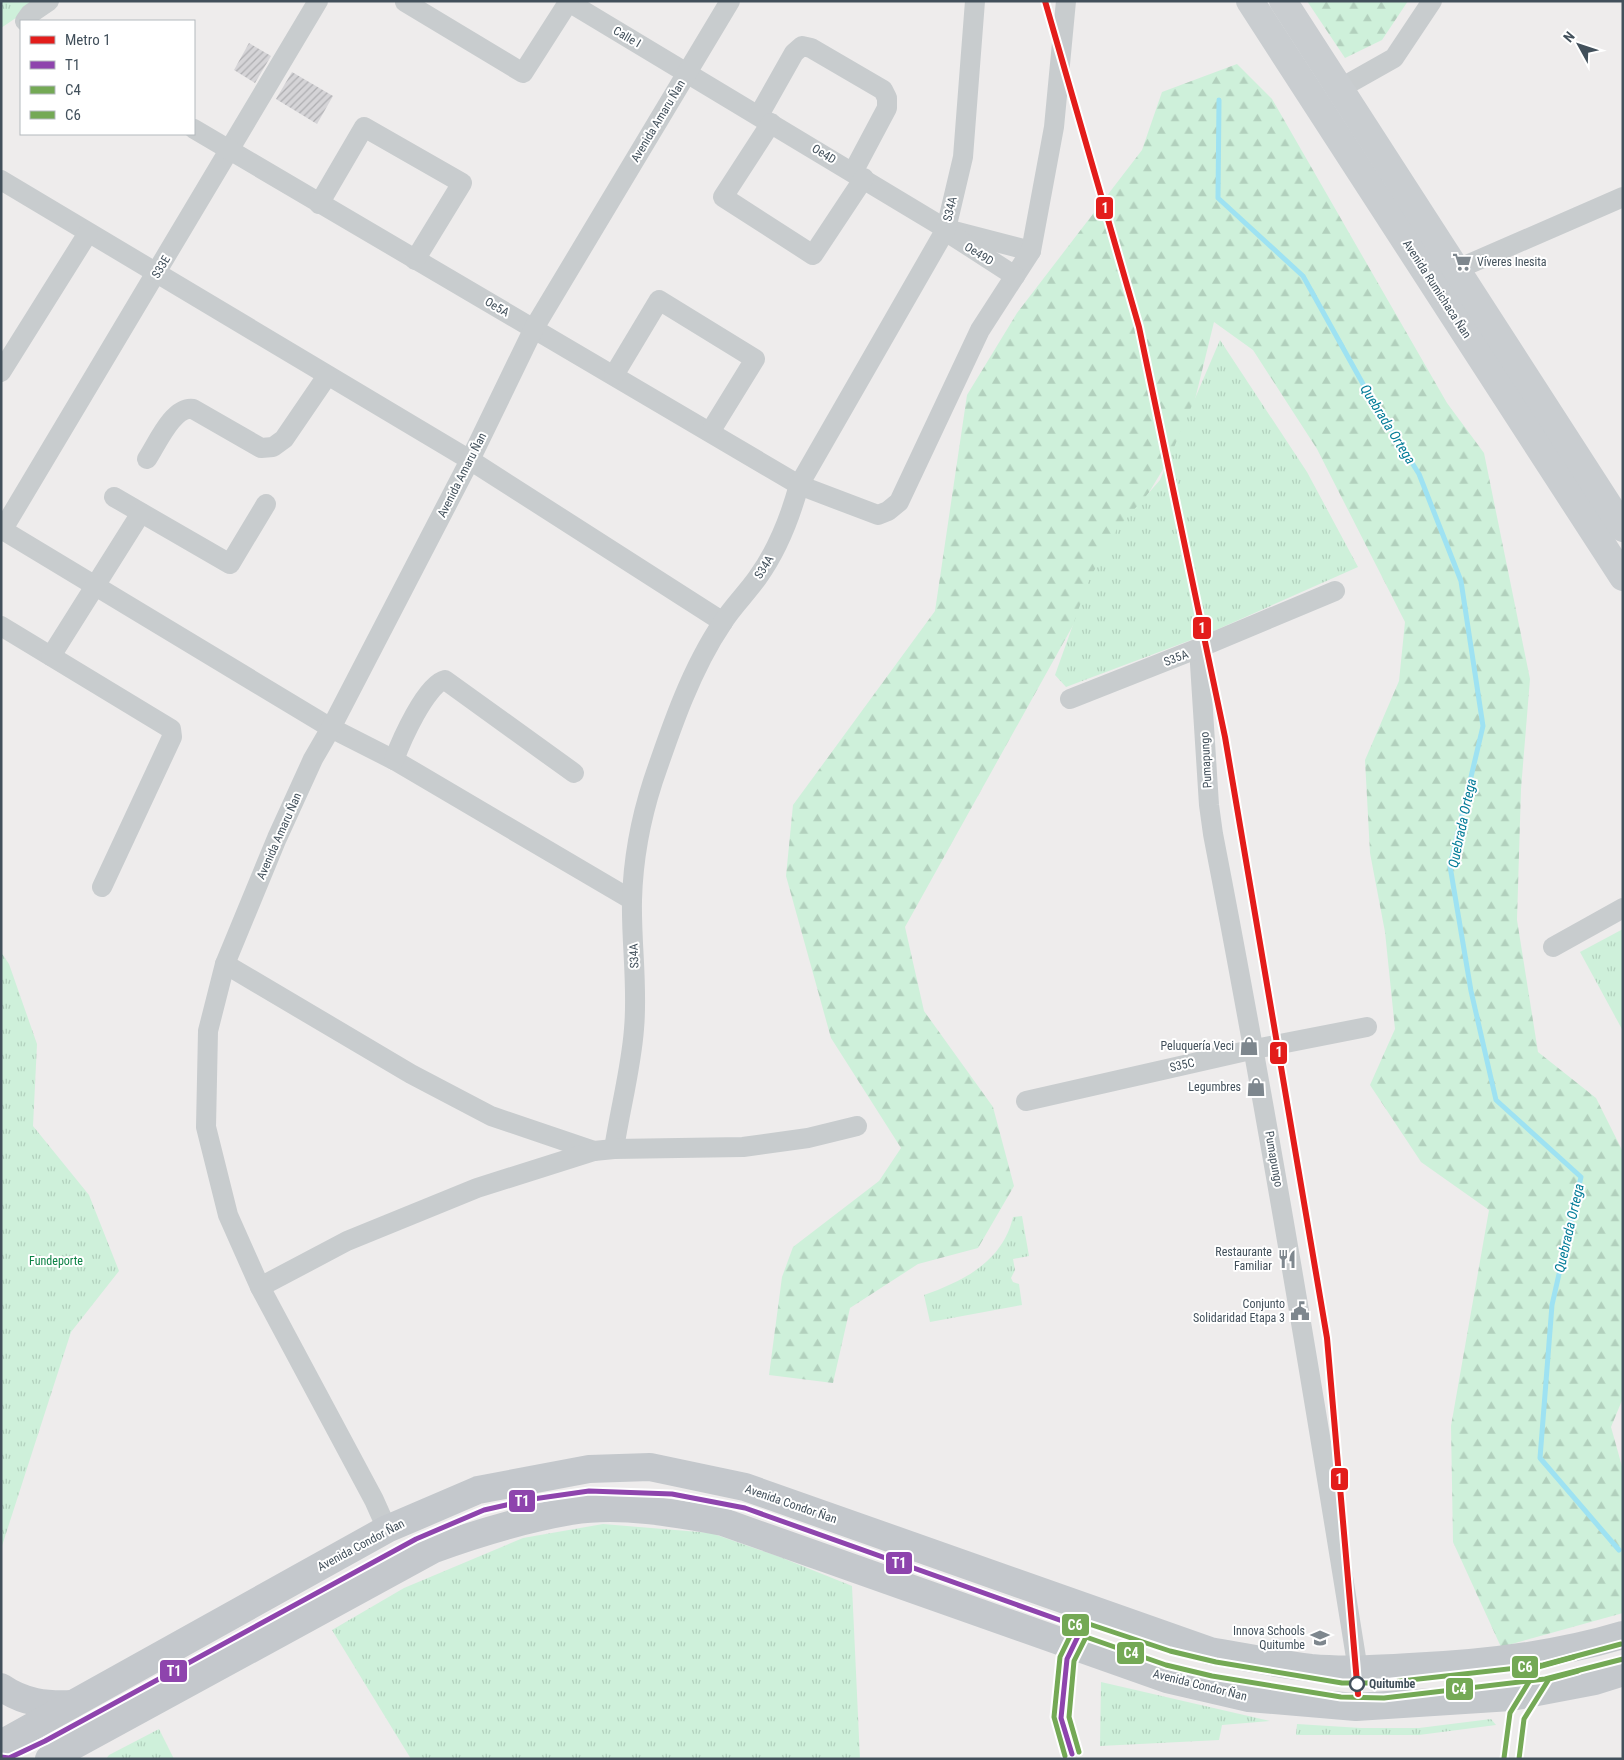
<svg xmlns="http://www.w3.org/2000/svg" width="1624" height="1760" font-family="'Roboto Condensed',sans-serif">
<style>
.forest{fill:url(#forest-firs)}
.park{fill:url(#park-tufts)}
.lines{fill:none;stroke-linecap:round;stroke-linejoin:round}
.stream{stroke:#9ee2f2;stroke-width:5}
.building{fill:url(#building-hatch)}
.minor{stroke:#c8ccce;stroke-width:20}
.secondary{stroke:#c9cdd0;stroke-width:28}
.primary{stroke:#c4c8cc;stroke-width:28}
.bus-1-casing{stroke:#fff;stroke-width:9}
.bus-2-casing{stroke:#fff;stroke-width:9}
.bus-3-casing{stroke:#fff;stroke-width:9}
.bus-1{stroke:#8e44ad;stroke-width:5}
.bus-2{stroke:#74a955;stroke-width:5}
.bus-3{stroke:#74a955;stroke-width:5}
.metro-1-casing{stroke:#fff;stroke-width:10}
.metro-1{stroke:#e31d1b;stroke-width:6}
.stop-dot{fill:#fff;stroke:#42505b;stroke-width:2.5}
.labels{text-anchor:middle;stroke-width:4;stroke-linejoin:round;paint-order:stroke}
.street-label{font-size:12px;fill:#42505b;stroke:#fff}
.poi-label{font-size:12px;fill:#42505b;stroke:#fff;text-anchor:end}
.park-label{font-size:12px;fill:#0d8245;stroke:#fff}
.stop-label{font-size:12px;font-weight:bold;fill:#42505b;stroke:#fff;text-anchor:start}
.water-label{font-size:14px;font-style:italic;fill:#037c98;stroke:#fff}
.line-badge{stroke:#fff;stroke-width:2}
.badge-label{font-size:14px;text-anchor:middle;font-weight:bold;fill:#fff}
</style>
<defs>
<pattern id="forest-firs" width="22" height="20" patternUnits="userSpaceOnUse" patternTransform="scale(1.25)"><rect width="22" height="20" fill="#cef0da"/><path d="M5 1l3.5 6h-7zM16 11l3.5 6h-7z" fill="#b2d0bd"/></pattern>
<pattern id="park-tufts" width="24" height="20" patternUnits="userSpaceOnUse" patternTransform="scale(1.25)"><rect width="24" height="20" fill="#cef0da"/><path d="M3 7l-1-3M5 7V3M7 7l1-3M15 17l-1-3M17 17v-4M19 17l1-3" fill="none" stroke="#b2d0bd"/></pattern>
<pattern id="building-hatch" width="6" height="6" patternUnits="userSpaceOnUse" patternTransform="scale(1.25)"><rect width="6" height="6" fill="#d5d4d7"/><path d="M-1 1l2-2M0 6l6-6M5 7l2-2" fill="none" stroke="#aeaeb1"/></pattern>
</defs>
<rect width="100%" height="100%" fill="#eeecec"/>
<g class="forest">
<polygon points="1307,1 1408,1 1382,40 1345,58"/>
<polygon points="1237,64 1272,99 1447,403 1484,453 1530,679 1521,789 1517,920 1538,1052 1596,1098 1623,1152 1623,1398 1611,1427 1623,1470 1623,1613 1501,1647 1453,1542 1451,1426 1489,1210 1421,1162 1370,1085 1395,1029 1385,932 1370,853 1365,760 1399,681 1405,622 1317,449 1253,350 1214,322 1188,428 1125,532 905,927 924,1011 993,1107 1014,1186 978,1248 918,1264 850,1308 833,1383 769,1375 782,1277 793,1247 879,1181 901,1148 831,1038 786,876 793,805 935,611 967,395 1017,313 1142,150 1162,92"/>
</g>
<g class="park">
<polygon points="1,1 41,1 1,28"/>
<polygon points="1220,340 1307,472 1358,567 1207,634 1066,687 1055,675 1089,580 1117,529 1160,480"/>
<polygon points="1623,929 1623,1031 1580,952"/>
<polygon points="1,952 9,964 37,1044 33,1126 89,1195 119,1271 71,1332 1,1549"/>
<path d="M1022,1216L1029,1256L1013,1259L1015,1270L1011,1278L1013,1282L1019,1284L1022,1305L930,1322L924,1295C964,1281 1003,1261 1013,1217Z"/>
<polygon points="603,1524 711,1533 780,1557 852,1586 860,1759 411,1759 332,1630 404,1588 523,1538"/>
<polygon points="1101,1682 1270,1721 1222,1725 1219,1740 1100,1746"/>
<polygon points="1491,1719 1496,1725 1419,1735 1296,1735 1297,1724 1361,1728 1419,1728"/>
<polygon points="159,1729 174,1759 106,1759 109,1755"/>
</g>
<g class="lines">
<polyline class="stream" points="1219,100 1218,198 1303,276 1368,393 1419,474 1461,581 1483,726 1450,866 1471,991 1496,1100 1581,1177 1552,1305 1540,1458 1619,1550"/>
</g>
<g class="building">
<polygon points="249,43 271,56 255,83 234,70"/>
<polygon points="292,72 333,96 317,124 276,99"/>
</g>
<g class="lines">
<g class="minor">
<polyline points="318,1 6,524 6,532 331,728 394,760 632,900"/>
<polyline points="567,1 946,229 1031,251"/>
<polyline points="405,2 523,73 569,1"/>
<polyline points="25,21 30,14 49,1"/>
<polyline points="1339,89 1394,58 1432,1"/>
<polyline points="759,115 794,53 802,46 811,48 883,90 887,98 887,108 853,172"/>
<polyline points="771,123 723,197 813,255 864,178"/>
<polyline points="194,129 799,485 878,515 888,511 899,502 980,330 1031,251 1054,127 1066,1"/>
<polyline points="1,180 470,460 723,622"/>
<polyline points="319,204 364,127 462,183 415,260"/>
<polyline points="953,236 1015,276"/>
<polyline points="1446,274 1623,197"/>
<polyline points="1,372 88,233"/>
<polyline points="614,375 659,300 755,359 710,432"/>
<path d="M147,459C157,444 173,406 193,409L261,448L273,447L284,439L327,376"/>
<polyline points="114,497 230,564 266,504"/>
<polyline points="1,626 171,729 172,737 102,887"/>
<path d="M1199,648L1209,805L1213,834C1267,1112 1313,1390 1358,1670"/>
<polyline points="51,656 141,513"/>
<polyline points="1070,699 1199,648 1335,591"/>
<path d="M394,760C401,741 426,684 445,680L574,773"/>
<polyline points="1553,947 1623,908"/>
<polyline points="225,964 411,1074 491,1116 594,1151"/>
<polyline points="1026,1101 1255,1049 1367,1027"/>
<path d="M614,1149C620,1109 631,1069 634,1029C638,986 631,943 632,900C633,862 641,818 653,781C671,728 691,669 723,622C733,606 747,593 758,577C778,549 790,518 799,485L946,229L963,157L975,1"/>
<polyline points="260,1287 347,1241 477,1188 594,1151 614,1149 743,1147 808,1138 857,1126"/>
<polyline points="387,1529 374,1500 260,1287 228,1215 206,1127 208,1031 225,964 277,838 313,759 331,728 470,460 534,328 730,1"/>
</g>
<g class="secondary">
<polyline points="1250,1 1623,577"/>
<polyline points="1283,1 1623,528"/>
</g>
<g class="primary">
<path d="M1,1687C24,1703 46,1705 72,1704"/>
<path d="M1,1744L387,1529L478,1490L589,1469L650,1467L745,1487L1210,1651C1244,1657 1278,1664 1311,1668C1344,1671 1377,1669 1410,1667C1482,1664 1553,1656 1623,1635"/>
<path d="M49,1759L434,1549C478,1533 524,1519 571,1511C620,1503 675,1513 723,1522L1167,1679L1249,1698L1356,1707L1511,1697L1595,1681L1623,1672"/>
</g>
<g class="bus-1-casing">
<g id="bus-1">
<polyline points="1072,1754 1061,1718 1067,1659 1082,1628"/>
<polyline points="1,1757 9,1758 45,1741 416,1539 484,1510 533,1499 589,1491 672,1494 745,1508 1082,1628"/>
</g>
</g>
<g class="bus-2-casing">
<g id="bus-2">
<polyline points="1079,1752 1069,1717 1074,1661 1086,1637 1166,1665 1212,1676 1341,1697 1384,1698 1545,1679 1623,1659"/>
<polyline points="1519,1759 1524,1719 1549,1679 1578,1671"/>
</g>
</g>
<g class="bus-3-casing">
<g id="bus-3">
<polyline points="1065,1756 1054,1717 1060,1657 1076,1624 1080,1621 1170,1651 1216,1662 1342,1683 1383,1683 1543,1665 1621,1644"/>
<polyline points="1504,1758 1510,1713 1538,1667 1574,1657"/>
</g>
</g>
<use href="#bus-1" class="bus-1"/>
<use href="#bus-2" class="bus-2"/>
<use href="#bus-3" class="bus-3"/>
<g class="metro-1-casing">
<polyline id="metro-1" points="1045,1 1139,327 1225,737 1327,1338 1358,1694"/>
</g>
<use href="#metro-1" class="metro-1"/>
</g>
<defs>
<g id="supermarket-bare" transform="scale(1.5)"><path d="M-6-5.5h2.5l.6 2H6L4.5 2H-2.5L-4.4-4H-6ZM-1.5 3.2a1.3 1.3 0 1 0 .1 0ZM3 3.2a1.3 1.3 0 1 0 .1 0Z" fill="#7e878e" stroke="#fff" stroke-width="2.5" paint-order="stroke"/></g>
<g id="shop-bare" transform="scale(1.5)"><path d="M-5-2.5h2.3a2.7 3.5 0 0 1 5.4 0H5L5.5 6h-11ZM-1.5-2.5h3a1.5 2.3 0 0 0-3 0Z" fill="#7e878e" stroke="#fff" stroke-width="2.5" paint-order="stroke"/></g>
<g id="restaurant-bare" transform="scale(1.5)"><path d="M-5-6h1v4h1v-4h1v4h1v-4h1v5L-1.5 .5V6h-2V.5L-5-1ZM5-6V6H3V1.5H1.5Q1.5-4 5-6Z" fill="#7e878e" stroke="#fff" stroke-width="2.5" paint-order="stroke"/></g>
<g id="civic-bare" transform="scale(1.5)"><path d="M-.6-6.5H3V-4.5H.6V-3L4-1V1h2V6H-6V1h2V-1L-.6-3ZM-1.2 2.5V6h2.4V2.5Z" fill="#7e878e" stroke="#fff" stroke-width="2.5" paint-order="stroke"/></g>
<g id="school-bare" transform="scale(1.5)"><path d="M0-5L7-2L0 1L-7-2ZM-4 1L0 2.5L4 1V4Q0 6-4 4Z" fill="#7e878e" stroke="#fff" stroke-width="2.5" paint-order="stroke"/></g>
</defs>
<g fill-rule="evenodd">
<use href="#supermarket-bare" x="1462" y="262"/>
<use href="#shop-bare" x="1249" y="1046"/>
<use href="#shop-bare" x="1256" y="1087"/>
<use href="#restaurant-bare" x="1287" y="1259"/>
<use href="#civic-bare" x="1300" y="1311"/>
<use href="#school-bare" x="1320" y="1638"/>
</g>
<circle class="stop-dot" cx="1357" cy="1684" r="7"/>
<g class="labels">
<g class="street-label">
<text transform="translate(627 37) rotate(30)" y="4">Calle I</text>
<text transform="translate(658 121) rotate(-59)" y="4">Avenida Amaru Ñan</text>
<text transform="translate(824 154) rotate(31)" y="4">Oe4D</text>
<text transform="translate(950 209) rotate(-77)" y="4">S34A</text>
<text transform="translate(979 254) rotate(32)" y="4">Oe49D</text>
<text transform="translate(161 267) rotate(-59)" y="4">S33E</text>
<text transform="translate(1437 289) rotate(57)" y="4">Avenida Rumichaca Ñan</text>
<text transform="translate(497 307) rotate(30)" y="4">Oe5A</text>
<text transform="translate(462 475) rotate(-63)" y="4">Avenida Amaru Ñan</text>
<text transform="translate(764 567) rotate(-58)" y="4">S34A</text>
<text transform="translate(1176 658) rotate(-21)" y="4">S35A</text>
<text transform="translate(1206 760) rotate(-93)" y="4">Pumapungo</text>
<text transform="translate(279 836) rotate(-66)" y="4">Avenida Amaru Ñan</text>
<text transform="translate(634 956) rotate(-92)" y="4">S34A</text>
<text transform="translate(1182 1065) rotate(-13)" y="4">S35C</text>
<text transform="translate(1274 1159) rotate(80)" y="4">Pumapungo</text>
<text transform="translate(791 1504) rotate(19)" y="4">Avenida Condor Ñan</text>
<text transform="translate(361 1545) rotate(-28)" y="4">Avenida Condor Ñan</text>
<text transform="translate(1200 1685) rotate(14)" y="4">Avenida Condor Ñan</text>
</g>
<g class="poi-label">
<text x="1477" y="266" text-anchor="start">Víveres Inesita</text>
<text x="1234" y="1050">Peluquería Veci</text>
<text x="1241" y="1091">Legumbres</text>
<text x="1272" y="1256">Restaurante<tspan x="1272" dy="14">Familiar</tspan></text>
<text x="1285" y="1308">Conjunto<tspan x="1285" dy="14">Solidaridad Etapa 3</tspan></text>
<text x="1305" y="1635">Innova Schools<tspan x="1305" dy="14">Quitumbe</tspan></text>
</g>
<g class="park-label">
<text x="56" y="1265">Fundeporte</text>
</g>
<g class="stop-label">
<text x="1369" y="1688">Quitumbe</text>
</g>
<g class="water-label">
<text transform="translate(1388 424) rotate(58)" y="5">Quebrada Ortega</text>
<text transform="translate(1462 823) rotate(-78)" y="5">Quebrada Ortega</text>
<text transform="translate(1569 1228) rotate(-77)" y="5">Quebrada Ortega</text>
</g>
</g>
<g class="line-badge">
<rect x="1095" y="196" width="19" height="24" rx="5" fill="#e31d1b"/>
<rect x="1192" y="616" width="20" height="24" rx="5" fill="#e31d1b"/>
<rect x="1269" y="1041" width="19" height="24" rx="5" fill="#e31d1b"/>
<rect x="1330" y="1467" width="19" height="24" rx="5" fill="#e31d1b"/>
<rect x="508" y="1489" width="28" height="24" rx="5" fill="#8e44ad"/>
<rect x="885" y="1551" width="28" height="24" rx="5" fill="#8e44ad"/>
<rect x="1061" y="1613" width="29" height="24" rx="5" fill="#74a955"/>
<rect x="1116" y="1641" width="29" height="24" rx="5" fill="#74a955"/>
<rect x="1511" y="1655" width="28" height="24" rx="5" fill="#74a955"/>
<rect x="159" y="1659" width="29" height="24" rx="5" fill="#8e44ad"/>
<rect x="1445" y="1677" width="29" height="24" rx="5" fill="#74a955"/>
</g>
<g class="badge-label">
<text x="1105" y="213">1</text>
<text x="1202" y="633">1</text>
<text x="1279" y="1057">1</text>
<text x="1339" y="1484">1</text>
<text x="522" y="1506">T1</text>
<text x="899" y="1568">T1</text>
<text x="1075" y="1630">C6</text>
<text x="1131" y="1658">C4</text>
<text x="1525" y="1672">C6</text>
<text x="174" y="1676">T1</text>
<text x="1459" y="1694">C4</text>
</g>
<rect width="1624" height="1760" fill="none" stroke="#42505b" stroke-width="5"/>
<rect x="20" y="20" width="175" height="115" fill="#ffffff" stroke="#b3b9bd"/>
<rect x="30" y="36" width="25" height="8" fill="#e31d1b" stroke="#b3b9bd"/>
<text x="65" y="45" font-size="15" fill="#42505b">Metro 1</text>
<rect x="30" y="61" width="25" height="8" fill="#8e44ad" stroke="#b3b9bd"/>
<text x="65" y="70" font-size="15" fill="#42505b">T1</text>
<rect x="30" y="86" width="25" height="8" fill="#74a955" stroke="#b3b9bd"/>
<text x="65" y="95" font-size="15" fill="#42505b">C4</text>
<rect x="30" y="111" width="25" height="8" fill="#74a955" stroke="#b3b9bd"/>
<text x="65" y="120" font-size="15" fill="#42505b">C6</text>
<g transform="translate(1579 45) rotate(310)" stroke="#ffffff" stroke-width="4" paint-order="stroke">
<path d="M0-4L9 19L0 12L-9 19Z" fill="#42505b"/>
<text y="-8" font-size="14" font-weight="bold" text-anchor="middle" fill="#42505b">N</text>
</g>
</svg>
